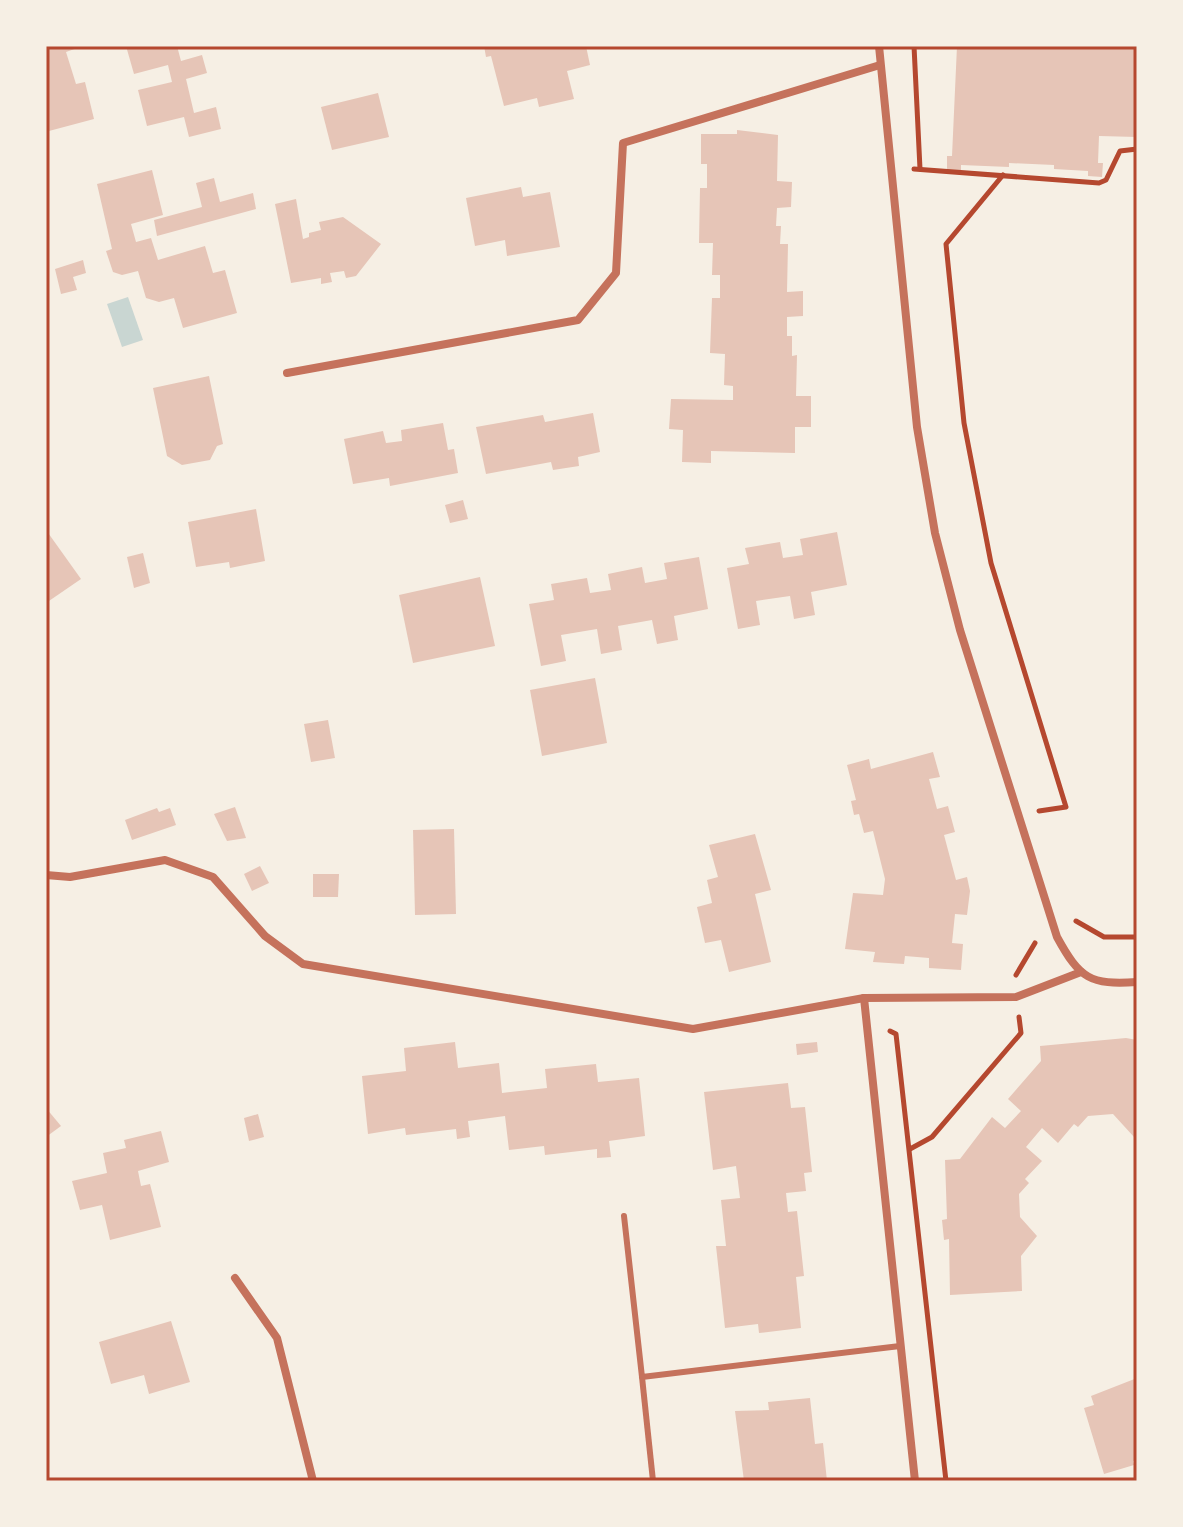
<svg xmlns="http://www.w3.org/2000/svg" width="1183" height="1527" font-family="Manrope,sans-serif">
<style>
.water{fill:#c9d6d2}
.building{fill:#e6c5b7}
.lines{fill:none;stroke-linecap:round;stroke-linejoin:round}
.path{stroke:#b5482f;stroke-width:5}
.service{stroke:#c5725c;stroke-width:6}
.minor{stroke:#c5725c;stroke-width:8}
.neatline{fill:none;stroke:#b5482f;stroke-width:3}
</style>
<rect width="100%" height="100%" fill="#f6efe4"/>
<polygon class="water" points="128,297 143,340 122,347 107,304"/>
<g class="building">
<polygon points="46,46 83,46 66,52 76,84 85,82 94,119 49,131 46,117"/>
<polygon points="126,46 177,46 181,61 202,55 207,73 186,79 194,113 216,107 221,129 189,137 184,117 147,126 138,90 172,82 168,65 134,74"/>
<polygon points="484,46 586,46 590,65 567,71 574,99 539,107 537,98 504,106 491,56 486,57"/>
<polygon points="957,46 1137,46 1137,137 1099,136 1098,163 1103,163 1102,177 1088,176 1088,171 1054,169 1054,165 1009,163 1009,167 961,165 961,171 947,170 947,156 952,156"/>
<polygon points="378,93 389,137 332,150 321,107"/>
<polygon points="737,130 778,135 777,181 792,182 791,207 777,208 776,226 781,226 780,244 788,244 787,292 803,291 803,316 787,317 787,336 792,336 792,356 797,355 796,396 811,396 811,427 795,427 795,453 711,451 711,463 682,462 683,430 669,429 671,399 733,400 733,386 724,385 725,354 710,353 712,298 720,298 720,275 712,275 713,243 699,243 700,188 707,188 707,164 701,164 701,134 737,134"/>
<polygon points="152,170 163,215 131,224 136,242 151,238 158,260 205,246 213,273 225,270 237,313 183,328 174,298 159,302 146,298 138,271 122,275 113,272 106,251 112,249 97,184"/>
<polygon points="214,178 220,202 253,193 256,209 157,236 154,220 202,207 196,183"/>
<polygon points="521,187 523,197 550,192 560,247 507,256 505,240 475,246 466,198"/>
<polygon points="296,199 303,239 309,237 309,233 321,230 319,222 343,217 381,244 356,276 346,278 344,271 330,273 332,282 321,284 321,278 291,283 275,204"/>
<polygon points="83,260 86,273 73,277 77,290 61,294 55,269"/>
<polygon points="209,376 223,444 217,446 210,460 182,465 167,456 153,388"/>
<polygon points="593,413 600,452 578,457 579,466 553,470 551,462 486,474 476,427 543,415 545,422"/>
<polygon points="443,423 448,450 454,449 458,473 390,486 389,478 353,484 344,439 383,431 386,443 402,441 401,430"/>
<polygon points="463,500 468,519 450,523 445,505"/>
<polygon points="256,509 265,561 230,568 229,562 196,567 188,522"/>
<polygon points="46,530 81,579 46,603"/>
<polygon points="837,532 847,585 811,592 815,615 794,619 790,596 756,601 760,625 738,629 727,568 749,564 745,548 780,542 783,558 803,555 800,539"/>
<polygon points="143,553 150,583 134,588 127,557"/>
<polygon points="699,557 708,609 674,616 678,640 657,644 652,620 618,626 622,650 601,654 597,629 561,635 566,661 541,666 529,604 554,600 551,584 587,578 590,593 611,590 608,574 642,567 645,583 667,579 664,563"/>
<polygon points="480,577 495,646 413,663 399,595"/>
<polygon points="595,678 607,743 542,756 530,690"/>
<polygon points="328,720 335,758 311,762 304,724"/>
<polygon points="933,752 940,777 929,779 937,809 948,806 955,832 944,835 956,880 967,877 970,891 967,915 955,914 952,943 963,944 961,970 929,968 929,958 905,956 904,964 873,962 875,952 845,949 853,893 883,895 885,879 873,831 864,833 859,814 854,815 851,801 856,800 847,765 869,759 871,769"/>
<polygon points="235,807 246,838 227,841 214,814"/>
<polygon points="157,808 159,812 170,808 176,825 132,840 125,820"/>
<polygon points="454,829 456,914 415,915 413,830"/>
<polygon points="755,834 771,890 755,894 771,962 729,972 721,940 705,943 697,907 712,903 707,880 718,877 709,845"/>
<polygon points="260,866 269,883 252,891 244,874"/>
<polygon points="313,874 339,874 338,897 313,897"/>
<polygon points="1126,1038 1137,1040 1137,1133 1134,1137 1113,1114 1088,1116 1078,1127 1074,1124 1058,1143 1042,1128 1026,1147 1042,1161 1025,1179 1029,1183 1019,1194 1020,1217 1037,1236 1021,1256 1022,1291 950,1295 949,1239 944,1240 942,1220 947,1219 945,1160 960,1159 992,1117 1005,1128 1021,1111 1008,1099 1041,1061 1040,1046"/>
<polygon points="455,1042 458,1068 499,1063 502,1093 547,1088 545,1069 596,1064 598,1082 639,1078 645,1136 609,1141 611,1157 597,1158 597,1149 545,1155 544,1146 509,1150 505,1116 468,1121 470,1137 457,1139 456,1129 406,1135 405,1128 368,1134 362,1076 406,1071 404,1048"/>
<polygon points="817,1042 818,1052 797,1055 796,1044"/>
<polygon points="788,1083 791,1108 805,1107 812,1172 804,1173 806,1191 786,1193 788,1212 797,1211 804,1276 796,1277 801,1328 759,1333 758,1324 725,1328 716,1246 726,1246 721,1200 740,1198 736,1166 713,1170 704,1092"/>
<polygon points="46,1108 61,1126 46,1137"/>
<polygon points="258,1114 264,1137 249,1141 244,1118"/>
<polygon points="161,1131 169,1162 138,1171 141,1186 150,1184 161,1227 110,1240 102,1205 80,1210 72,1181 107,1173 103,1153 126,1148 124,1140"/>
<polygon points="171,1321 190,1382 149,1394 144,1375 111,1384 99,1342"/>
<polygon points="1137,1378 1137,1460 1133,1461 1134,1465 1104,1474 1084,1408 1094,1405 1091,1396"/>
<polygon points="810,1398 815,1444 823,1443 827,1481 744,1481 735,1411 769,1410 768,1402"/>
</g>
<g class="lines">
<g class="path">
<polyline points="914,46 920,169"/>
<polyline points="914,169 1099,183 1106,180 1120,151 1137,149"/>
<polyline points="1003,175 946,244 964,423 991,563 1066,807 1039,811"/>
<polyline points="1076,921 1104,937 1137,937"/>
<polyline points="1016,975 1035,943"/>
<polyline points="890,1031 896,1034 946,1481"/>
<polyline points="910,1149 932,1137 1021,1033 1019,1017"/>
</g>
<g class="service">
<polyline points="624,1216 642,1377 900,1346"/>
<polyline points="642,1377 653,1481"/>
</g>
<g class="minor">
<path d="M879,46L917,427L935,533L960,630L1057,937C1080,979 1090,985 1137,982"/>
<polyline points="287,373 578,320 616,273 623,143 880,65"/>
<polyline points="46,875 70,877 165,860 213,877 265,936 303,964 693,1029 864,998 1016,997 1081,972"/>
<polyline points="864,998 915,1481"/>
<polyline points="235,1278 277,1338 313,1481"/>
</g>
</g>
<rect width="1183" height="1527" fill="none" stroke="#f6efe4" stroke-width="96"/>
<rect x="48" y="48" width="1087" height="1431" class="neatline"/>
</svg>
